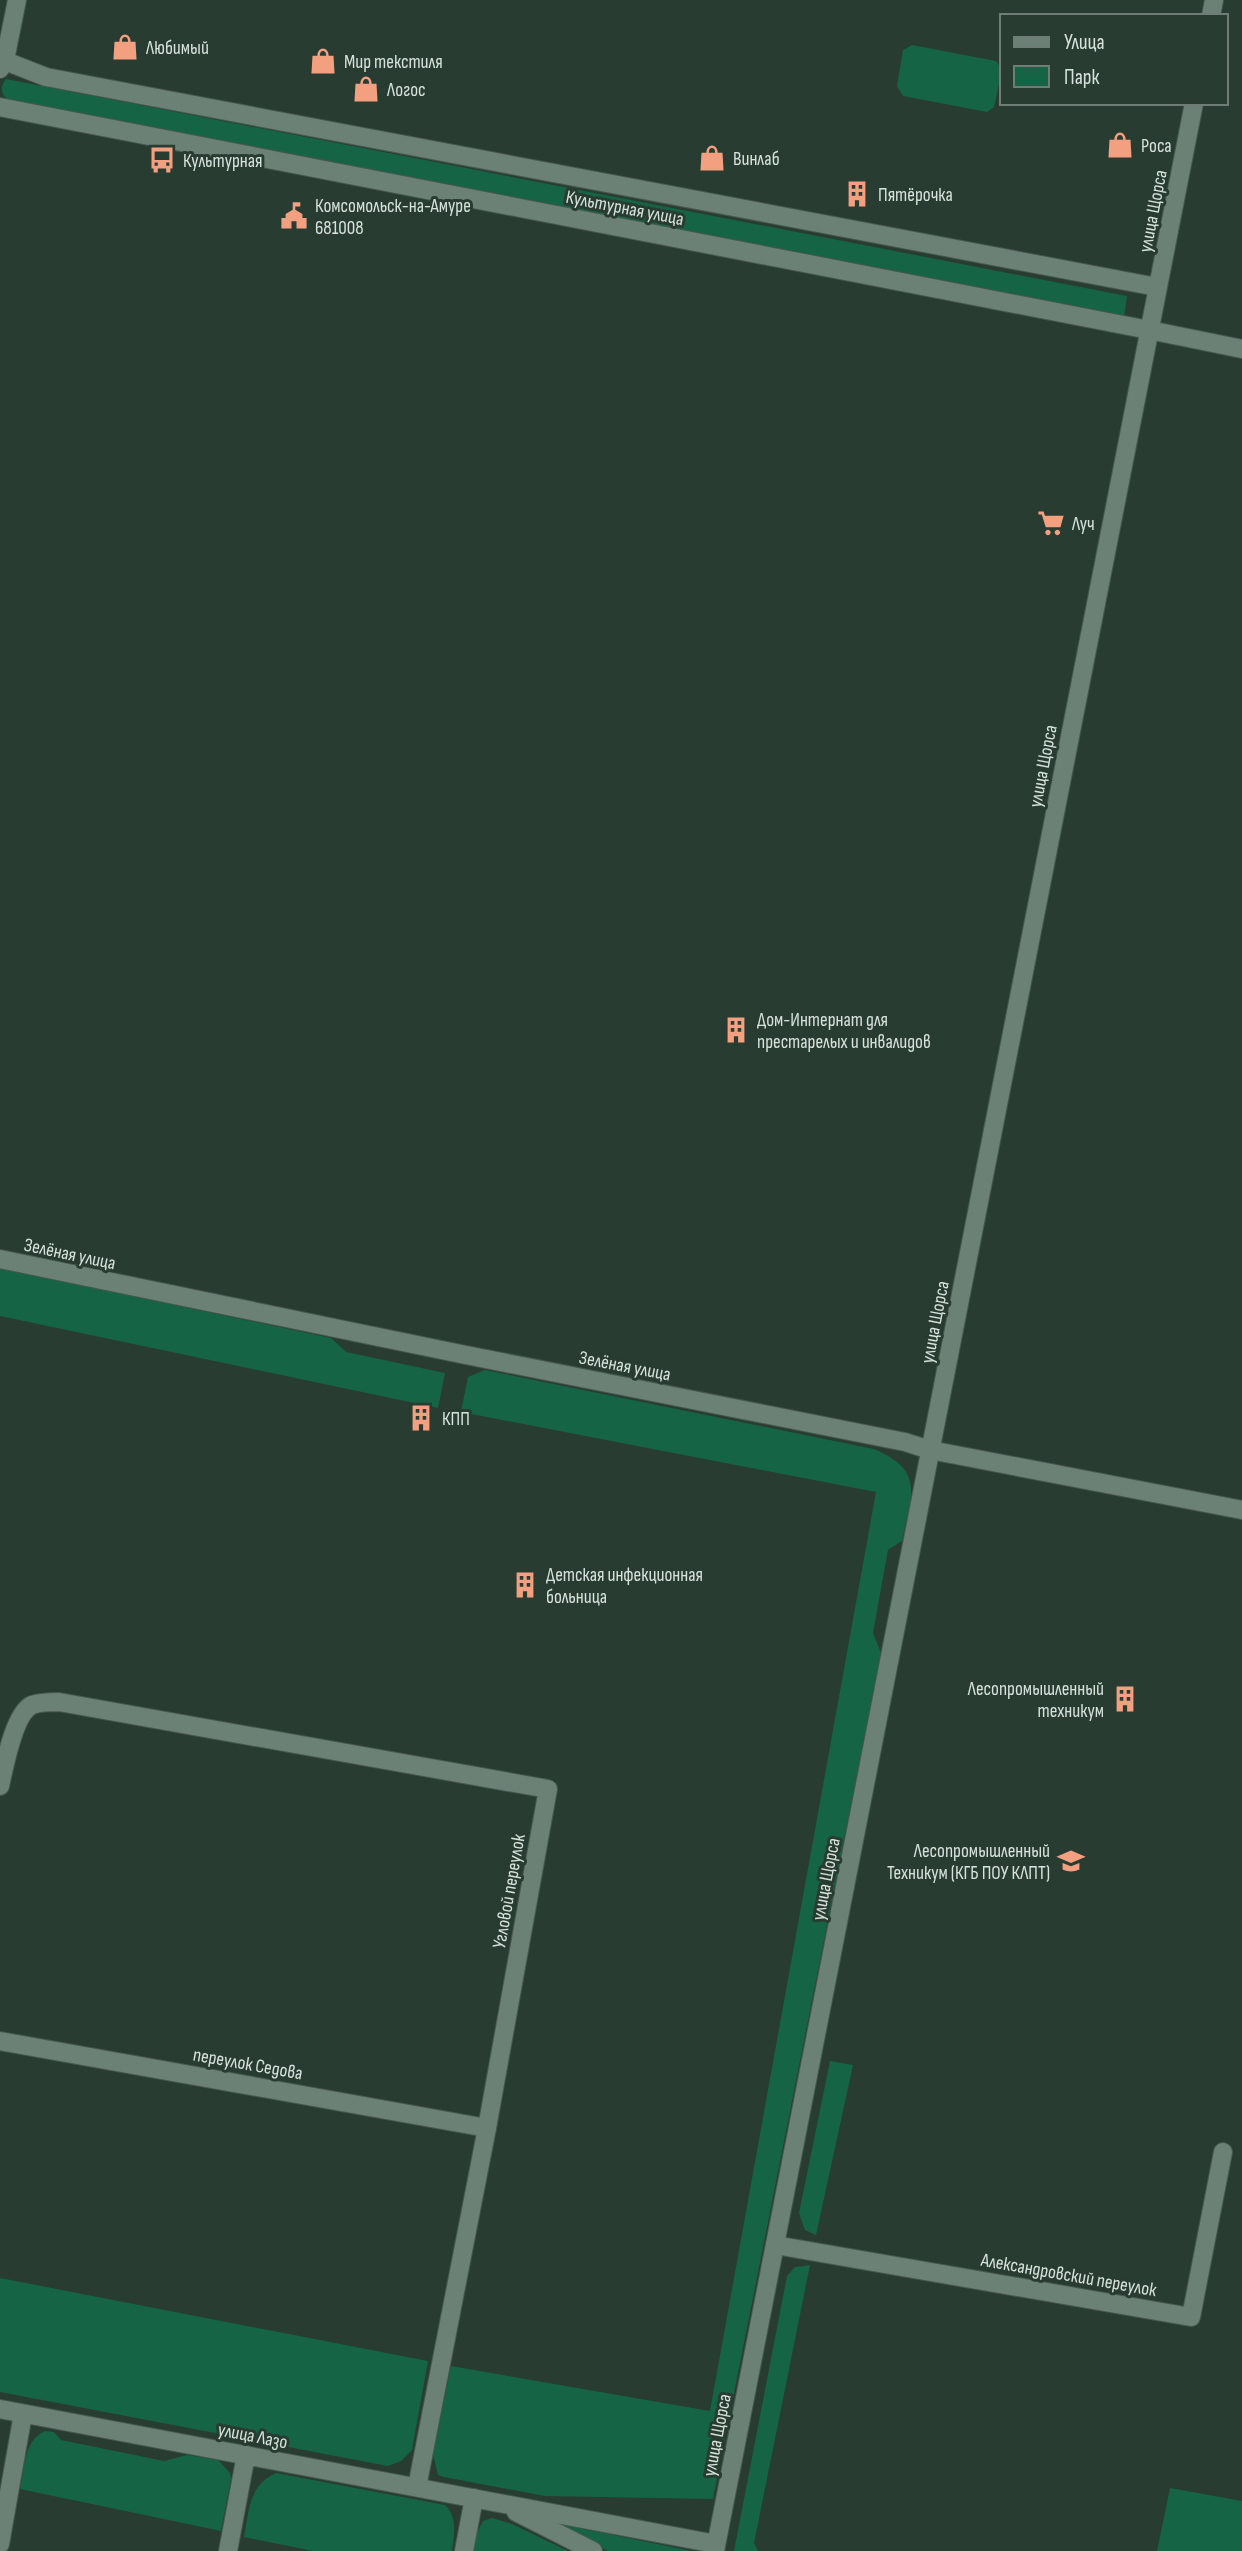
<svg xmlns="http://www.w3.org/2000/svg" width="1242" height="2551" font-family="'Sofia Sans Condensed',sans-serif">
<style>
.green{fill:#156445}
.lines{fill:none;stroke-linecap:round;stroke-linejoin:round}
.street-casing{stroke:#475850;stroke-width:20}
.secondary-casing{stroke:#475850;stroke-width:20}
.street{stroke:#6b8175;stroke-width:18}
.secondary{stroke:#6b8175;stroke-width:18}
.labels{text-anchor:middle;stroke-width:6;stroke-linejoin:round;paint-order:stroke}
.poi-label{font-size:19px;fill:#d6e2dc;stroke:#293c32;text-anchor:start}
.street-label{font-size:19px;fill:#d6e2dc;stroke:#293c32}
</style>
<rect width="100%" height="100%" fill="#293c32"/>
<g class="green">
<polygon points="912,45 996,61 1002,70 994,107 987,112 903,96 897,86 903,50"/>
<path d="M6,79L1127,296L1124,317L9,100C0,95 0,86 6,79Z"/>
<polygon points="0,1268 331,1338 346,1352 445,1373 438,1408 0,1316"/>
<path d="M485,1370L874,1449C926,1471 911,1496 902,1541L888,1550L873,1633L881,1653L713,2499L545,2496L444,2477L438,2475L433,2455L451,2366L710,2411L876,1492L461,1412L468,1377Z"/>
<polygon points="830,2061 853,2065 816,2235 805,2230 799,2213"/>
<polygon points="810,2265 754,2543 758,2551 734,2551 787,2276 795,2267"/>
<polygon points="0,2278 428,2361 412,2450 401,2461 388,2466 0,2392"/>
<path d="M45,2431L54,2432L61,2440L164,2461L187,2455L218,2460L230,2473L231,2479L221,2531L20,2489C25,2467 23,2441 45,2431Z"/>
<path d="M276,2473L445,2505C458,2517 454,2535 452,2551H313L244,2537C249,2510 249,2485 276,2473Z"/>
<polygon points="1170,2488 1242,2501 1242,2551 1157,2551"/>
<polygon points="492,2518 512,2524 568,2551 473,2551 478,2531 483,2521"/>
<polygon points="555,2523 691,2551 608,2551"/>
</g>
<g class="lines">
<g class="street-casing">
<g id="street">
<polyline points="0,59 46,77 1157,287"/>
<polyline points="0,69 5,60 17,0"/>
<polyline points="0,107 1149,330"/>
<polyline points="0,1259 461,1354 905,1442 930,1450 1242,1510"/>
<path d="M0,1786C4,1768 14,1713 32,1705C40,1702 50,1702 59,1702L548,1789L487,2128L417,2487"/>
<polyline points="0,2041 487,2128"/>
<polyline points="775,2245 1191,2317 1223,2152"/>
<polyline points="0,2544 23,2414"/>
<polyline points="228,2551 246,2455"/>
<polyline points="464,2551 474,2498"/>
</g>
</g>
<g class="secondary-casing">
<g id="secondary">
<polyline points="1211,16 1214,0"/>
<polyline points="1149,330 1242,349"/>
<polyline points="0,2409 716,2544"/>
<polyline points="516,2512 593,2551"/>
<polyline points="715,2551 1194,103"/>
</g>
</g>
<use href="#street" class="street"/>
<use href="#secondary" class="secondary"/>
</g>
<defs>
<g id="shop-bare" transform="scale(2.1)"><path d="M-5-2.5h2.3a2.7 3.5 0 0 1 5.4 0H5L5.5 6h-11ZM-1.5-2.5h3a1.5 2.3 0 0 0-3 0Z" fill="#f3a081" stroke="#293c32" stroke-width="2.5" paint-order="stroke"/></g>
<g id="bus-bare" transform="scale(2.1)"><path d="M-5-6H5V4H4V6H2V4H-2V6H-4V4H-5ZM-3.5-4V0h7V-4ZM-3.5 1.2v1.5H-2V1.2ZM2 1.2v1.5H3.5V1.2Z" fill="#f3a081" stroke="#293c32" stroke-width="2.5" paint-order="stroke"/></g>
<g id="building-bare" transform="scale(2.1)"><path d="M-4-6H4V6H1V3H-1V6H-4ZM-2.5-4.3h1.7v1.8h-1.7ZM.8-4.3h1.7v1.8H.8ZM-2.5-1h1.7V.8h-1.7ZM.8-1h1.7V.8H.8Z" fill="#f3a081" stroke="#293c32" stroke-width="2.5" paint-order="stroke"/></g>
<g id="civic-bare" transform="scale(2.1)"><path d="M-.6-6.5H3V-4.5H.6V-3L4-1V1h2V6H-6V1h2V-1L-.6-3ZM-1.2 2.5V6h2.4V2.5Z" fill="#f3a081" stroke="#293c32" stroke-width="2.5" paint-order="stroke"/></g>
<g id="supermarket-bare" transform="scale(2.1)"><path d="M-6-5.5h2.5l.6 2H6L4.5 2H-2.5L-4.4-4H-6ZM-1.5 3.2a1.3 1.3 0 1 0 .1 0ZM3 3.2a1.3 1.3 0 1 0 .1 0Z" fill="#f3a081" stroke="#293c32" stroke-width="2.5" paint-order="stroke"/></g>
<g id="university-bare" transform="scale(2.1)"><path d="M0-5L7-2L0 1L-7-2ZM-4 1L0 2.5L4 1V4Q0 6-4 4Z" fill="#f3a081" stroke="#293c32" stroke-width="2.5" paint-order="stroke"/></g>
</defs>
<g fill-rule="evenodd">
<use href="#shop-bare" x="125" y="47"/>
<use href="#shop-bare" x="323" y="61"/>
<use href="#shop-bare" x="366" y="89"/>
<use href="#shop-bare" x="1120" y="145"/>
<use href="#shop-bare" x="712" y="158"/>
<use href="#bus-bare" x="162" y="160"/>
<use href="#building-bare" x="857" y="194"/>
<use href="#civic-bare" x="294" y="216"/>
<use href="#supermarket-bare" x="1051" y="523"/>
<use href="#building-bare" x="736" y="1030"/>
<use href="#building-bare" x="421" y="1418"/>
<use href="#building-bare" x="525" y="1585"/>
<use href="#building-bare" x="1125" y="1699"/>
<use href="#university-bare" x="1071" y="1861"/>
</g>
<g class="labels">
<g class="poi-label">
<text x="146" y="54">Любимый</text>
<text x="344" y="68">Мир текстиля</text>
<text x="387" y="96">Логос</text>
<text x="1141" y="152">Роса</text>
<text x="733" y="165">Винлаб</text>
<text x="183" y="167">Культурная</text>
<text x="878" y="201">Пятёрочка</text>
<text x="315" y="212">Комсомольск-на-Амуре<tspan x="315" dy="22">681008</tspan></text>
<text x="1072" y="530">Луч</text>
<text x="757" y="1026">Дом-Интернат для<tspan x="757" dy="22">престарелых и инвалидов</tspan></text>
<text x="442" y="1425">КПП</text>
<text x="546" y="1581">Детская инфекционная<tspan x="546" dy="22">больница</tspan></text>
<text x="1104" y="1695" text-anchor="end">Лесопромышленный<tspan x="1104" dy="22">техникум</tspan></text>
<text x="1050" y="1857" text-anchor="end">Лесопромышленный<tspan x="1050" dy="22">Техникум (КГБ ПОУ КЛПТ)</tspan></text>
</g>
<g class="street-label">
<text transform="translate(625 207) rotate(11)" y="7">Культурная улица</text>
<text transform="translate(1152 211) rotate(-79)" y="7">улица Щорса</text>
<text transform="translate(1042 766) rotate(-79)" y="7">улица Щорса</text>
<text transform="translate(70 1253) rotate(12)" y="7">Зелёная улица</text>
<text transform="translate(934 1322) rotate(-79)" y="7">улица Щорса</text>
<text transform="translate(625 1365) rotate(11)" y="7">Зелёная улица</text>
<text transform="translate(825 1879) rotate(-79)" y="7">улица Щорса</text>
<text transform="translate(508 1891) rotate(-80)" y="7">Угловой переулок</text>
<text transform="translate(248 2063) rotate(10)" y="7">переулок Седова</text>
<text transform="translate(1069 2274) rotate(10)" y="7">Александровский переулок</text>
<text transform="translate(253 2435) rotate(11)" y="7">улица Лазо</text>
<text transform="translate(716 2435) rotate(-79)" y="7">улица Щорса</text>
</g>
</g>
<rect x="1000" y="14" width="228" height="91" fill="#293c32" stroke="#6e7e76" stroke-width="2"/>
<rect x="1014" y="37" width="35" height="10" fill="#6b8175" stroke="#6e7e76" stroke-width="2"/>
<text x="1064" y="49" font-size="21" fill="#d6e2dc">Улица</text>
<rect x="1014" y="66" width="35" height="21" fill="#156445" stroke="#6e7e76" stroke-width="2"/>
<text x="1064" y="84" font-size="21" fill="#d6e2dc">Парк</text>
</svg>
